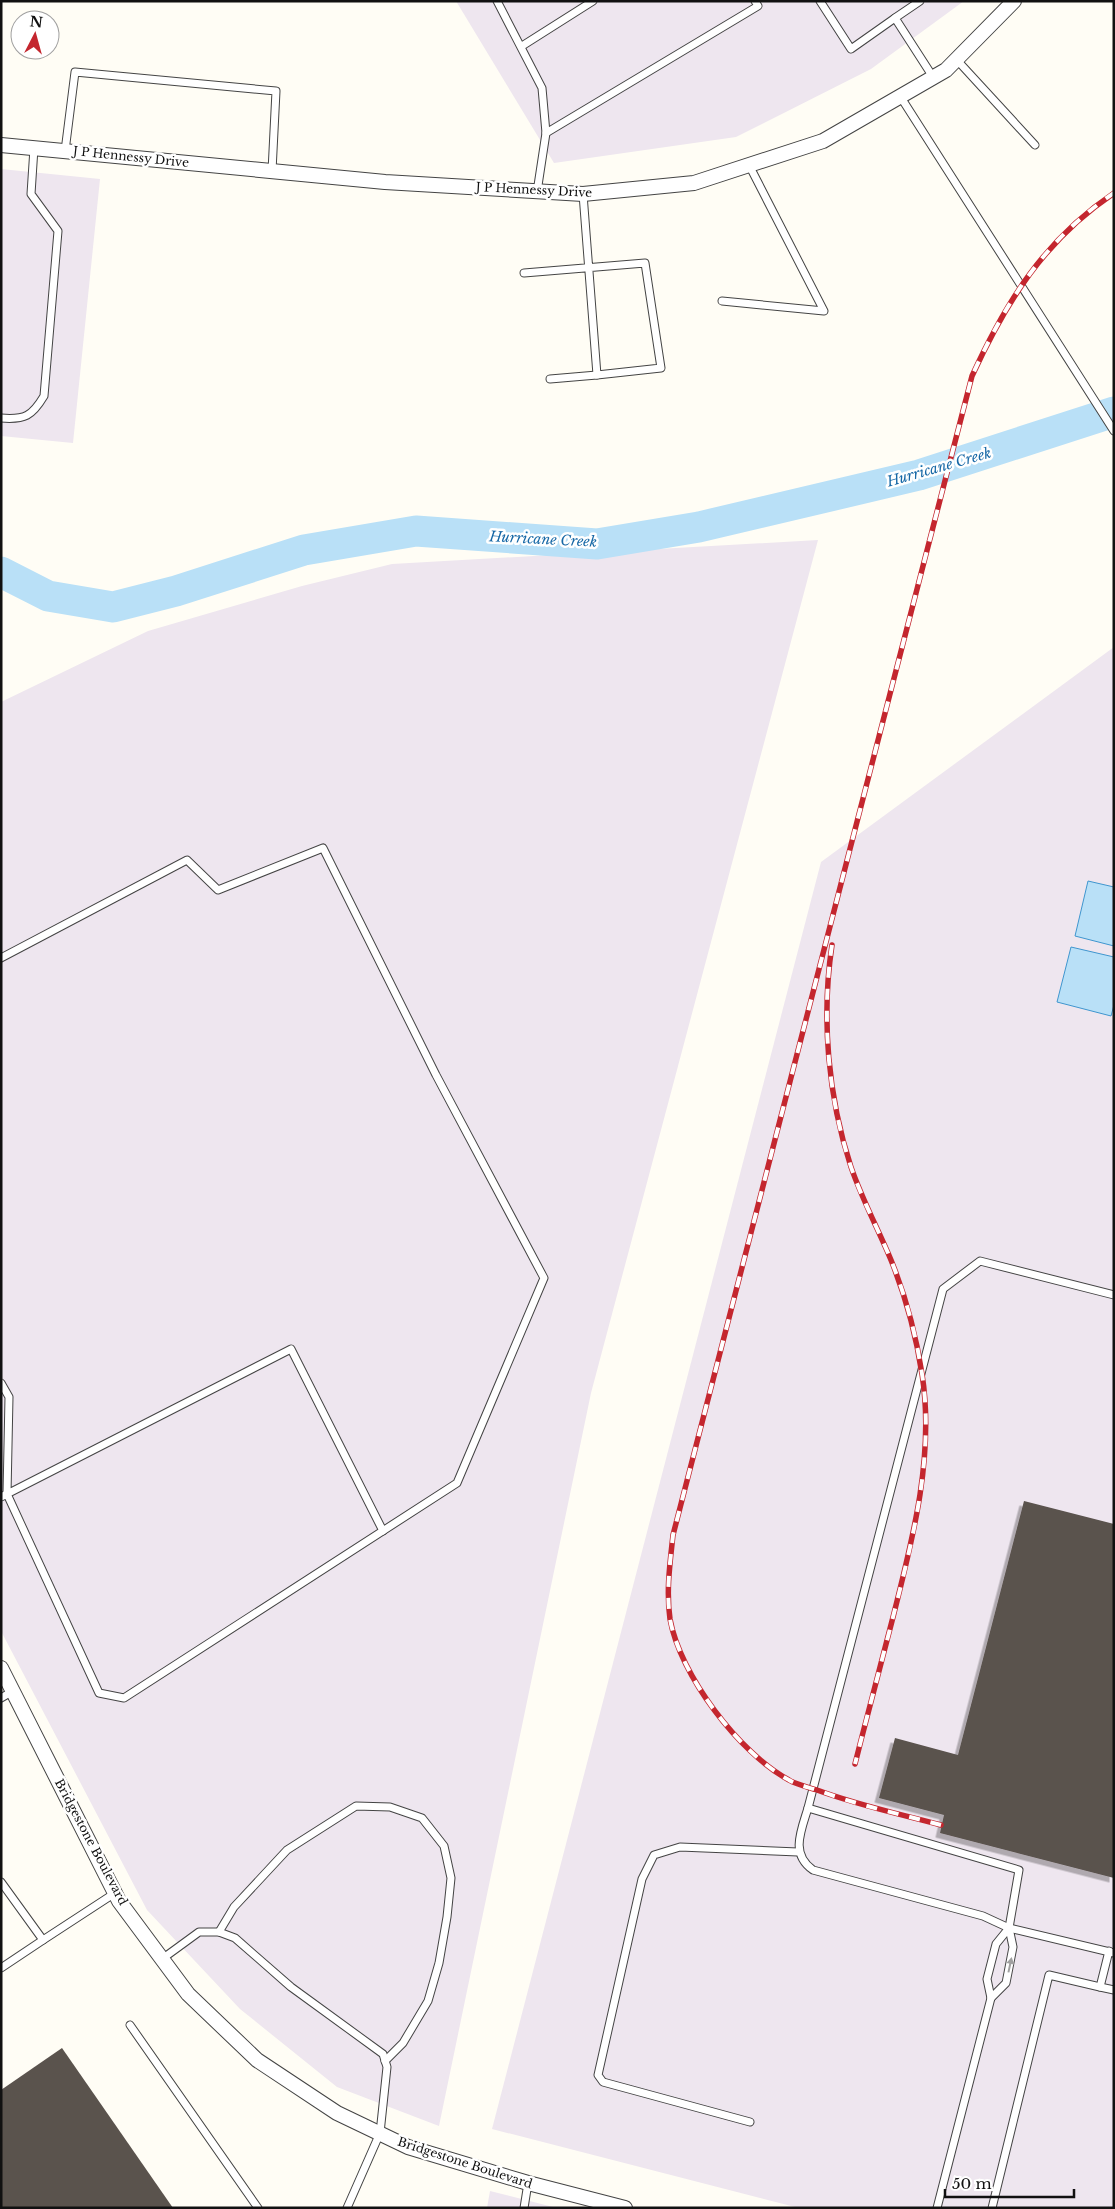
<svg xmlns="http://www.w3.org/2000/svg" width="1115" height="2209" font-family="'Libre Baskerville',serif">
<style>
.industrial{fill:#eee6ef}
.water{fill:#b9e0f7;stroke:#3f96cf}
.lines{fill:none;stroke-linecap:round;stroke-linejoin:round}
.river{stroke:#b9e0f7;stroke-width:31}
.building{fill:#5a524d;filter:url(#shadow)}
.service-casing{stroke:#444;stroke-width:9}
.minor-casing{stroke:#444;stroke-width:16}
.service{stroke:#fff;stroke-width:7}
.minor{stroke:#fff;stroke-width:14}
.rail-casing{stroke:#c4262e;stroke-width:5.5}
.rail{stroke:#fff;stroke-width:4;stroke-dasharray:11;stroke-linecap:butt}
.oneway{fill:#a0a0a0}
.labels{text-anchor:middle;stroke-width:5;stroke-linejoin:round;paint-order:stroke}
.street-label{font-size:12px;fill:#111;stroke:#fff}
.water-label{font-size:14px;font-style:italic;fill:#1768a6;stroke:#fff}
</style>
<defs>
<filter id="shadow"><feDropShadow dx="-4.5" dy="4.5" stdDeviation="0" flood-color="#0004"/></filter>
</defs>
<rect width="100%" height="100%" fill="#fffdf5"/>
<g class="industrial">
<polygon points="456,1 964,1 871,69 736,137 554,163"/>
<polygon points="1,169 100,179 73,443 1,436"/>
<polygon points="818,540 591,1393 439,2126 337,2087 240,2009 147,1910 1,1631 1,702 148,631 302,586 392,564"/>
<polygon points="1114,647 1114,2208 799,2208 492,2129 821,862"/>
<polygon points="490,2191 557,2208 487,2208"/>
</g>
<g class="water">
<polygon points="1088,881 1114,887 1114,946 1075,936"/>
<polygon points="1071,947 1114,957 1114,1005 1111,1016 1057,1002"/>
</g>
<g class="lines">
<polyline class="river" points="1,572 48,596 113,607 176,591 304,550 416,531 597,544 699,527 919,475 1114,412"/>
</g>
<g class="building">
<polygon points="1024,1501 1114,1524 1114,1878 940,1833 944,1815 879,1798 895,1738 958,1755"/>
<polygon points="62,2048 173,2208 1,2208 1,2090"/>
</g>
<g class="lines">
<g class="service-casing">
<g id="service">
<polyline points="497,1 542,88 546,133 537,192"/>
<polyline points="820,1 851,49 895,18"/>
<polyline points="920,1 895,18 933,77"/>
<polyline points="522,46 593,1"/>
<polyline points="956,59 1035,145"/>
<polyline points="900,96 1114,431"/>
<polyline points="546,133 758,6 755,1"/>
<polyline points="65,151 75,72 276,91 272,171"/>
<polyline points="524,273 645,263 661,368 597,375 583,194"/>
<polyline points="722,301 824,311 749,165"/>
<polyline points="550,379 597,375"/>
<path d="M1,418C25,420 32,416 44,396L58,231L31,194L34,148"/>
<polyline points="1,958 187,860 218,890 323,848 436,1075 544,1278 457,1483 124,1698 99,1693 7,1494 1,1497"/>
<polyline points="1,1383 9,1397 7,1494 291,1349 383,1531"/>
<polyline points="1,1698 13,1691"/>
<path d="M808,1808C801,1831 790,1854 813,1870L983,1916L1009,1928L1114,1953"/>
<polyline points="1,1882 43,1940 1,1968"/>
<polyline points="219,1932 234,1907 287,1850 356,1806 390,1807 422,1818 444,1846 451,1878 447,1917 439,1963 428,2001 403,2043 385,2061"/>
<polyline points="43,1940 115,1893"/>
<polyline points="162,1959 199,1932 219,1932 235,1938 291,1987 383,2054 387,2067 380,2133 347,2208"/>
<polyline points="1100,1987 1114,1990"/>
<polyline points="991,1998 1006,1983 1013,1947 1009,1928 1019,1870 808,1808 943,1289 980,1261 1114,1295"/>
<polyline points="130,2025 258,2208"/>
<polyline points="750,2122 603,2082 598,2075 642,1879 654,1855 680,1847 798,1852"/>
<polyline points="524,2208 528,2183"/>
<polyline points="937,2208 991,1998 987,1979 996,1944 1009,1928"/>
<polyline points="992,2208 1049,1975 1100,1987 1109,1951"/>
</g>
</g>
<g class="minor-casing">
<g id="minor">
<polyline points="1,145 385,182 583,194 694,183 823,141 946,70 1014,1"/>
<polyline points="1,1668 119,1901 188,1994 257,2060 337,2113 408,2147 528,2183 625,2208"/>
</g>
</g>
<use href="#service" class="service"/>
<use href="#minor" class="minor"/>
<g class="rail-casing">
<g id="rail">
<path d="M832,945C821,1018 828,1097 851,1167C862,1199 878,1229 891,1260C906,1297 916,1335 922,1374C935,1456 912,1542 892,1621C880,1668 867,1716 855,1764"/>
<path d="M941,1825C900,1814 857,1805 817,1790C808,1787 797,1785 789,1780C739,1753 680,1675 670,1619C666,1591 670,1563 673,1535L972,376C1006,302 1044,240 1114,193"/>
</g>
</g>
<use href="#rail" class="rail"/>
</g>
<defs><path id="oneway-solid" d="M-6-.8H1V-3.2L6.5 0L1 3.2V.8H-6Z" transform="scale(1.25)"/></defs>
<use class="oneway" href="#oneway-solid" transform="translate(1010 1965) rotate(-78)"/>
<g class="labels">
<g class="street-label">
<text transform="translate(131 157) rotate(6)" y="4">J P Hennessy Drive</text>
<text transform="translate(534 190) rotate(3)" y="4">J P Hennessy Drive</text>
<text transform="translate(91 1842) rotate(62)" y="4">Bridgestone Boulevard</text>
<text transform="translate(465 2163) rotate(18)" y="4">Bridgestone Boulevard</text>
</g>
<g class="water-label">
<text transform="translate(939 467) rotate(-16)" y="5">Hurricane Creek</text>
<text transform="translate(543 539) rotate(3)" y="5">Hurricane Creek</text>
</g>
</g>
<rect width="1115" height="2209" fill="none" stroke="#111111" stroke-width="5"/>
<g transform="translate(35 35) rotate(6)"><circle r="24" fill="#ffffff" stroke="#a0a0a0"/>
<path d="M0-4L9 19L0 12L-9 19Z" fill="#c4262e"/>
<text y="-8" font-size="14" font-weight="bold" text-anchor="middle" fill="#111111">N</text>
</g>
<path d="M945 2189v8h129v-8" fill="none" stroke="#111111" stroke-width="2.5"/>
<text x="952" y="2189" font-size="15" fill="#111111" stroke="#ffffff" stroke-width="4" paint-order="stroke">50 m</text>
</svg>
